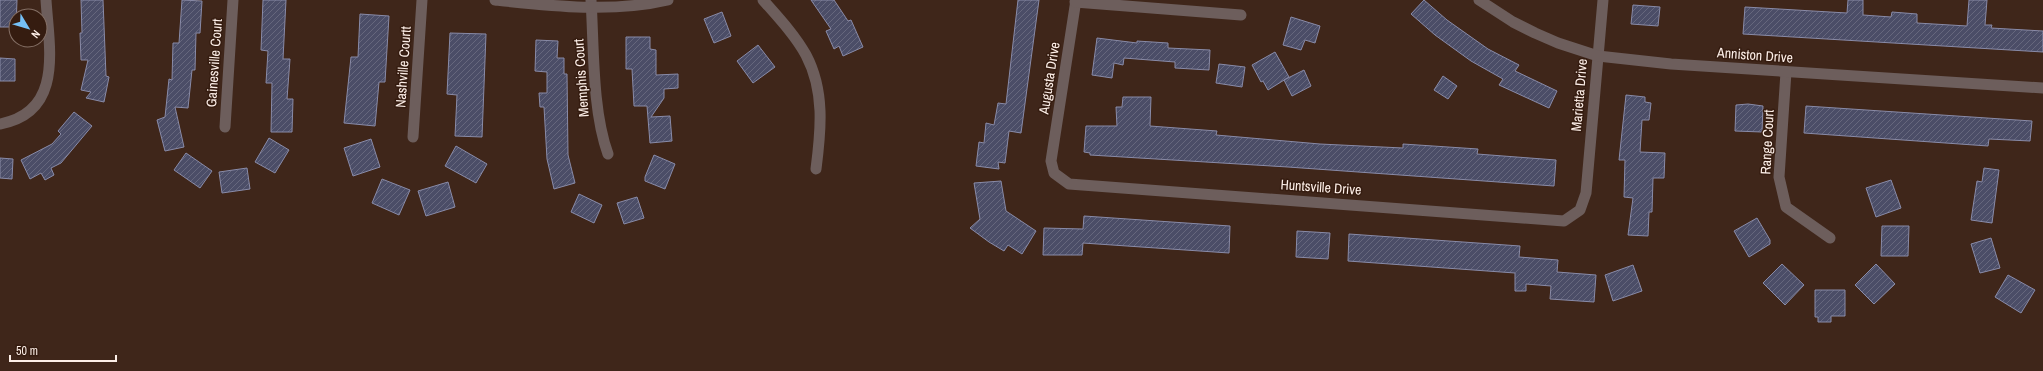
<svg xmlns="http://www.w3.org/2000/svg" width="2043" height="371" font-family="'Archivo Narrow',sans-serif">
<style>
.building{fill:url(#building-hatch);stroke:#898ba8}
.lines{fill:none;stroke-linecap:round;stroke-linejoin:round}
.minor{stroke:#6d5e5c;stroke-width:11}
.tertiary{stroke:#6d5e5c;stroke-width:11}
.labels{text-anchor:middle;stroke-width:3;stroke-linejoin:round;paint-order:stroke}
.street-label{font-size:14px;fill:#fdefe8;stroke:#351c10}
</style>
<defs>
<pattern id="building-hatch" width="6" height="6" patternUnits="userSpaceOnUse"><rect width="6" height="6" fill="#4b4d67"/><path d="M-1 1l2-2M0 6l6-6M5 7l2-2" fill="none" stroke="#66677d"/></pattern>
</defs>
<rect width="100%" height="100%" fill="#3f261a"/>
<g class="building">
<polygon points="0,0 17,0 16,27 0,27"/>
<polygon points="81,0 103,0 106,76 109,77 104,102 86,98 91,92 81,90 88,60 81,60 80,33 82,33"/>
<polygon points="182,0 202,1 200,33 196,33 195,70 192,70 188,108 175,107 184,147 165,151 157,120 165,117 169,79 172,80 173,43 179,43"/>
<polygon points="263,0 286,0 283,59 290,59 287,99 293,99 292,132 271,132 272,83 266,83 268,51 261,50"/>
<polygon points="811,0 834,0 848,21 851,20 863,47 843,56 839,46 834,49 826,31 831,29"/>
<polygon points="1018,0 1039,0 1021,133 1009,131 1005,163 998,162 999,169 976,166 979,142 984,143 986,123 994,125 998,103 1006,104"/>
<polygon points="1424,0 1447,20 1488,49 1519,65 1515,71 1557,91 1549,108 1499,85 1503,79 1471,61 1435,35 1411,14"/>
<polygon points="1848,0 1863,0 1863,15 1891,17 1892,12 1917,14 1917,23 1967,26 1969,0 1987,0 1985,25 1992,25 1991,28 2043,31 2043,52 1743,34 1745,7 1847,13"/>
<polygon points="1633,5 1660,7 1658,26 1631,24"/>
<polygon points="722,12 731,36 714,43 704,19"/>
<polygon points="360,14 389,16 385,82 379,82 375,126 344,123 351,57 358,57"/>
<polygon points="1291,17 1320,26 1315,43 1305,40 1301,50 1283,45"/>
<polygon points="450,33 486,34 482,137 455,136 457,95 447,94"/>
<polygon points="626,37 650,37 650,49 656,50 656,75 678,74 678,88 664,89 664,98 651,117 670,116 672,141 650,143 647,106 634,106 632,69 626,69"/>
<polygon points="1097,38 1137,43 1137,41 1168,43 1168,48 1210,50 1209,70 1175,68 1175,62 1124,58 1123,65 1114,63 1112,78 1092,75"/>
<polygon points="536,40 558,41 557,58 564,58 564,74 567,74 568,155 575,183 554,189 547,159 544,107 540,107 539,93 547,93 547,72 535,71"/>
<polygon points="758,45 775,67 753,83 737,61"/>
<polygon points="1275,52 1289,77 1268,90 1263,81 1261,82 1252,65"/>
<polygon points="0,58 15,59 15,81 0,81"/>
<polygon points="1219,64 1245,67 1242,87 1216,83"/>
<polygon points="1304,70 1311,86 1292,96 1284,80"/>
<polygon points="1443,76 1457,86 1448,99 1434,90"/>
<polygon points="1626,95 1645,97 1645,102 1651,103 1649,120 1642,120 1640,152 1665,153 1664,178 1653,178 1652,212 1649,212 1648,236 1628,235 1633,198 1624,197 1625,160 1619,160"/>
<polygon points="1123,97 1151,97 1150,126 1217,131 1216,135 1320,144 1403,148 1403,144 1478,149 1477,154 1556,160 1554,186 1288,167 1090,155 1090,153 1084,152 1086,126 1117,126 1116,107 1122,107"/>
<polygon points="1748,104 1763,106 1762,132 1735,131 1736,105"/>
<polygon points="1806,106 2032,121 2030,141 1989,139 1988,146 1804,133"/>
<polygon points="74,112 92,126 61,163 51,168 54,175 45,180 41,173 30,179 21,160 52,144 61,134 58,131"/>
<polygon points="269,138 289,150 275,173 255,162"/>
<polygon points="371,139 380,167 353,176 344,148"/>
<polygon points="456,146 487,164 476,183 445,166"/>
<polygon points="186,153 212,171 200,188 174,170"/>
<polygon points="654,155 675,164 665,189 645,181 645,177"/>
<polygon points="0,158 13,159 12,179 0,178"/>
<polygon points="247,168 250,189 222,193 219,172"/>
<polygon points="1984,168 1999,170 1992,223 1971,220 1977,181 1982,182"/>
<polygon points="382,179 410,190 399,215 372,203"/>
<polygon points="1891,180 1901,208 1876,217 1866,188"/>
<polygon points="1001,181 1006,211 1036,231 1022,254 1008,245 1004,251 989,242 970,228 980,219 974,183"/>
<polygon points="448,182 455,207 426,216 418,191"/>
<polygon points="579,194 602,205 594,223 571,212"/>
<polygon points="637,197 644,218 624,224 617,203"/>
<polygon points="1084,216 1230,226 1229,253 1083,243 1082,255 1043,255 1044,228 1083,229"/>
<polygon points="1757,218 1770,240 1770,244 1749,257 1734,231"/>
<polygon points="1882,226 1909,226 1908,256 1881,256"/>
<polygon points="1297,231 1330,233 1328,259 1296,257"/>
<polygon points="1349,234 1520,246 1519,257 1558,260 1557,272 1596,275 1594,302 1550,299 1551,286 1526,284 1526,291 1515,291 1515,273 1348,261"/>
<polygon points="1991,238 2000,268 1980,273 1971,244"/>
<polygon points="1782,264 1804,285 1785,305 1763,283"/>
<polygon points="1876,264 1895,284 1874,304 1855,285"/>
<polygon points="1633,265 1642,291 1613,301 1605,275"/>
<polygon points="2008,275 2035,290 2021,313 1995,297"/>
<polygon points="1815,290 1845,290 1845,316 1831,316 1831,322 1818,322 1818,317 1815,317"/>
</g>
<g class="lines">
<g class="minor">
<path d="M591,0C594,47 592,110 608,154"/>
<path d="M763,0C778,17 795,35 806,55C825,91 821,130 816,169"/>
<polyline points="1076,0 1051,161 1054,173 1069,184 1564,221 1580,210 1586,193 1603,0"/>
<polyline points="1075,2 1241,15"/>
<polyline points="1786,72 1779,177 1786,207 1830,238"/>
<path d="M0,124C64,112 49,48 46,0"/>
<polyline points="225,127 233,0"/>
<polyline points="413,137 422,0"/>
</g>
<g class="tertiary">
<path d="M495,0C551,6 613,13 668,0"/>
<polyline points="1479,0 1513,22 1535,33 1558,43 1598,56 1671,64 2043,88"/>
</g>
</g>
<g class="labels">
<g class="street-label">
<text transform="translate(1755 55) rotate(4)" y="5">Anniston Drive</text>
<text transform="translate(214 63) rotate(-86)" y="5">Gainesville Court</text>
<text transform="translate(403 67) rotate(-86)" y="5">Nashville Courtt</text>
<text transform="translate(581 78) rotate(-94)" y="5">Memphis Court</text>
<text transform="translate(1049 78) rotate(-81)" y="5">Augusta Drive</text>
<text transform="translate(1579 95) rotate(-85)" y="5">Marietta Drive</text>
<text transform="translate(1767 142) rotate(-87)" y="5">Range Court</text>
<text transform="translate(1321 187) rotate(4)" y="5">Huntsville Drive</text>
</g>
</g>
<g transform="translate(28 28) rotate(128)"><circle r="19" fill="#351c10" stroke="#857066"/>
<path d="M0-3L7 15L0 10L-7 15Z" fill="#75c0f6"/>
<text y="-6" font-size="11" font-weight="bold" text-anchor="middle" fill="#fdefe8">N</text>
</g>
<path d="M10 355v6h106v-6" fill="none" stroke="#fdefe8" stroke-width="2"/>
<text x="16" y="355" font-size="12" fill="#fdefe8" stroke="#351c10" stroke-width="3" paint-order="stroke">50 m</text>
</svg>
